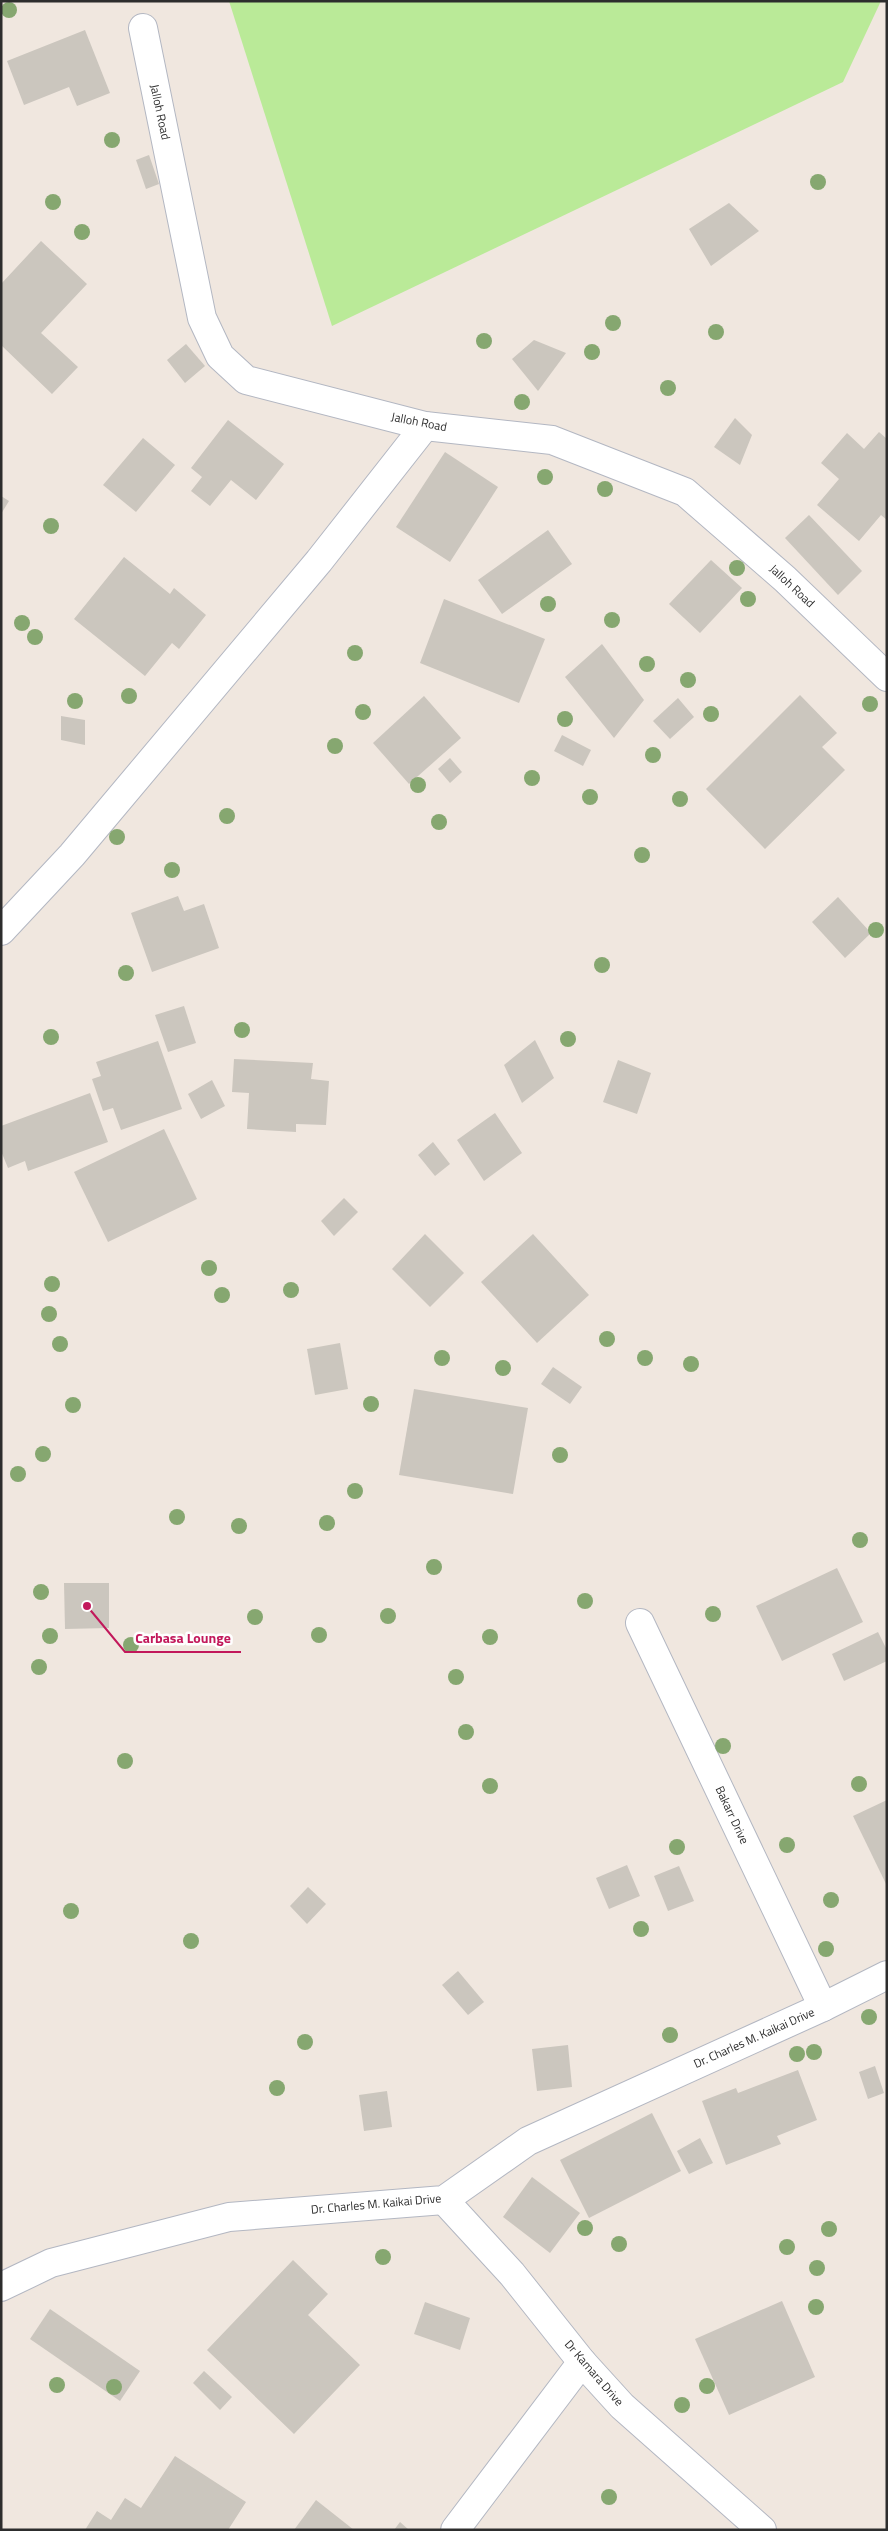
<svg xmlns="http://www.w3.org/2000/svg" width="888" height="2531" font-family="'Titillium Web',sans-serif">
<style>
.green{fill:#baea98}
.building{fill:#cbc6be}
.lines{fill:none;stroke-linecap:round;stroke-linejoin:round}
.street-casing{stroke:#b3b7c2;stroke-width:30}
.street{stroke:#fff;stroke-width:28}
.tree{fill:#86a770}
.labels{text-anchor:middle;stroke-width:5;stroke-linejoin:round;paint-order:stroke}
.street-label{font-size:12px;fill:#2d2d2d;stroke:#fff}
.leader{fill:none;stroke:#c2185b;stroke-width:2}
.callout-dot{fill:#c2185b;stroke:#fff;stroke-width:2}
.callout-label{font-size:14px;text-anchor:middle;font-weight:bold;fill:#c2185b;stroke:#fff;stroke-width:5;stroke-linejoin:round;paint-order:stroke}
</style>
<rect width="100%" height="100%" fill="#f0e7df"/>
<polygon class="green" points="229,1 881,1 843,82 332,326"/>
<g class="building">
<polygon points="85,30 110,93 77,106 69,87 24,105 7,61"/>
<polygon points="149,155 159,184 146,189 136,160"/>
<polygon points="729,203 759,231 711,266 689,229"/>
<polygon points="41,241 87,284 41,333 78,367 52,394 1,345 1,284"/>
<polygon points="534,340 566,353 538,391 512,359"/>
<polygon points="186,344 205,366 185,383 167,360"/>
<polygon points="735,418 752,435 740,465 714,447"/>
<polygon points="228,420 284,464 256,500 231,480 210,506 191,491 202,477 191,468"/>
<polygon points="879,432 887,439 887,520 881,515 859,541 817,505 839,479 821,463 847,433 864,449"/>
<polygon points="143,438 175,465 136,512 103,485"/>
<polygon points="445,452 498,487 450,562 396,527"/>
<polygon points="1,496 9,501 1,514"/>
<polygon points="809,515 862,571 838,595 785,538"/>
<polygon points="548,530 572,564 502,614 478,580"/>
<polygon points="124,557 170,594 174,588 206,615 179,649 172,643 145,676 74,619"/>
<polygon points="711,560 742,588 700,633 669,604"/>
<polygon points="444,599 545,639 519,703 420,663"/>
<polygon points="602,644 644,700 614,738 565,677"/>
<polygon points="800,695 837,733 822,747 845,770 765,849 706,789"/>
<polygon points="424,696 461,738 409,784 373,743"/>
<polygon points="678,698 694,717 670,739 653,721"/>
<polygon points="61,716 85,720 85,745 61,740"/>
<polygon points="562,735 591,750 583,766 554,751"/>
<polygon points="450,758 462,772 450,783 438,769"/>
<polygon points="178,896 184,911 204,904 219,948 152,972 131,913"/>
<polygon points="838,897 871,933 845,958 812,922"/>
<polygon points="184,1006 196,1043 168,1052 155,1015"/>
<polygon points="535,1040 554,1078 522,1103 504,1065"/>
<polygon points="158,1041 182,1109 121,1130 113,1108 103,1111 92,1079 101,1076 96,1062"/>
<polygon points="234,1059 313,1063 311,1079 329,1081 326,1125 296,1124 296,1132 247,1129 249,1093 232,1092"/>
<polygon points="618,1060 651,1073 637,1114 603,1102"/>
<polygon points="212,1080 225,1106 201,1119 188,1094"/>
<polygon points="90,1093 108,1142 28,1171 25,1161 8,1168 1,1151 1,1126"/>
<polygon points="495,1113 522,1153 484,1181 457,1140"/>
<polygon points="164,1129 197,1199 108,1242 74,1172"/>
<polygon points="433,1142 450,1164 435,1176 418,1155"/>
<polygon points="344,1198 358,1212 334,1236 321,1221"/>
<polygon points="425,1234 464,1273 430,1307 392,1269"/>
<polygon points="533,1234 589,1295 537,1343 481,1282"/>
<polygon points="340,1343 348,1389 315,1395 307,1349"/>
<polygon points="553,1367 582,1387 570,1404 541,1384"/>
<polygon points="414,1389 528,1408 513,1494 399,1475"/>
<polygon points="837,1568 863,1622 782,1661 756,1606"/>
<polygon points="64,1583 109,1583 109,1628 65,1629"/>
<polygon points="878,1632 887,1650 887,1661 844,1681 832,1654"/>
<polygon points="887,1800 887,1886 853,1816"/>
<polygon points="627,1865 640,1896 609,1909 596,1878"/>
<polygon points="679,1866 694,1901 668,1911 654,1876"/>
<polygon points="308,1887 326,1904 307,1924 290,1906"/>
<polygon points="458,1971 484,2002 468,2015 442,1985"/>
<polygon points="568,2045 572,2087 537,2091 532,2049"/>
<polygon points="875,2066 884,2093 868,2099 859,2072"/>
<polygon points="798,2070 817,2120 777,2136 781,2144 726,2165 702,2101 736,2088 738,2093"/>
<polygon points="387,2091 392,2127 364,2131 359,2095"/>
<polygon points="652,2113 681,2171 589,2218 560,2160"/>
<polygon points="700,2138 713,2163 689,2174 677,2151"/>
<polygon points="532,2177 580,2213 550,2253 503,2217"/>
<polygon points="293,2260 328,2294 308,2315 360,2365 294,2434 207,2350"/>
<polygon points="782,2301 815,2377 729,2415 695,2339"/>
<polygon points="425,2302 470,2318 460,2350 414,2334"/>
<polygon points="50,2309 140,2371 120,2401 30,2339"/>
<polygon points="204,2371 232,2397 220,2410 193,2383"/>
<polygon points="175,2456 246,2502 228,2530 85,2530 97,2511 111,2520 125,2498 141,2508"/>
<polygon points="316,2500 354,2530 294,2530"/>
<polygon points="400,2522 409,2530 394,2530"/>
</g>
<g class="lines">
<g class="street-casing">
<g id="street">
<polyline points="143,28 202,318 220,356 246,380 425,426 552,440 685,492 785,579 887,677"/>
<polyline points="1,931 72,855 319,561 425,426"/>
<polyline points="640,1623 823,2007"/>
<polyline points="444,2200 512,2274 582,2362 622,2406 762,2530"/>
<polyline points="1,2287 51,2263 229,2217 444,2200 528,2141 823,2007 887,1975"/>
<polyline points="455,2530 582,2362"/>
</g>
</g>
<use href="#street" class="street"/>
</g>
<g class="tree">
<circle cx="9" cy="10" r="8"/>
<circle cx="112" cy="140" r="8"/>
<circle cx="818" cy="182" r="8"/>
<circle cx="53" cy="202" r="8"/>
<circle cx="82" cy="232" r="8"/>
<circle cx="613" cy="323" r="8"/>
<circle cx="716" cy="332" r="8"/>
<circle cx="484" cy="341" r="8"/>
<circle cx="592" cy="352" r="8"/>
<circle cx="668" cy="388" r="8"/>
<circle cx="522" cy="402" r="8"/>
<circle cx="545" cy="477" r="8"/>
<circle cx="605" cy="489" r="8"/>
<circle cx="51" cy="526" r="8"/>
<circle cx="737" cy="568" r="8"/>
<circle cx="748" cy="599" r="8"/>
<circle cx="548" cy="604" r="8"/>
<circle cx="612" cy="620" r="8"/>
<circle cx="22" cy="623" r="8"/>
<circle cx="35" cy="637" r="8"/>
<circle cx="355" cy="653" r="8"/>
<circle cx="647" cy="664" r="8"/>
<circle cx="688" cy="680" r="8"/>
<circle cx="129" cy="696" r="8"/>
<circle cx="75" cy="701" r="8"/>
<circle cx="870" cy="704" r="8"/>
<circle cx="363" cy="712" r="8"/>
<circle cx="711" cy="714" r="8"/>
<circle cx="565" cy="719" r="8"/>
<circle cx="335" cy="746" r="8"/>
<circle cx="653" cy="755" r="8"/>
<circle cx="532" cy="778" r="8"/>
<circle cx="418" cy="785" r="8"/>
<circle cx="590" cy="797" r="8"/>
<circle cx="680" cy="799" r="8"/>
<circle cx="227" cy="816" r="8"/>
<circle cx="439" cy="822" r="8"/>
<circle cx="117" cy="837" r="8"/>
<circle cx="642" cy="855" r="8"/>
<circle cx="172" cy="870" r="8"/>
<circle cx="876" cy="930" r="8"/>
<circle cx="602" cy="965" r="8"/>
<circle cx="126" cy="973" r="8"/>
<circle cx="242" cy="1030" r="8"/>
<circle cx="51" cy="1037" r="8"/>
<circle cx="568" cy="1039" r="8"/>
<circle cx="209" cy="1268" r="8"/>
<circle cx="52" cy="1284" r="8"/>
<circle cx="291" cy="1290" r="8"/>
<circle cx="222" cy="1295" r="8"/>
<circle cx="49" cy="1314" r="8"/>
<circle cx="607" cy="1339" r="8"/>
<circle cx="60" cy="1344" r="8"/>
<circle cx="442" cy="1358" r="8"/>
<circle cx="645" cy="1358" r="8"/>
<circle cx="691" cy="1364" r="8"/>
<circle cx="503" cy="1368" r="8"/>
<circle cx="371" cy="1404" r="8"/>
<circle cx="73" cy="1405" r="8"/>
<circle cx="43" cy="1454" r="8"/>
<circle cx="560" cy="1455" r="8"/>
<circle cx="18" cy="1474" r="8"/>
<circle cx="355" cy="1491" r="8"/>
<circle cx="177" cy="1517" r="8"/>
<circle cx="327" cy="1523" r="8"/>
<circle cx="239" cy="1526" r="8"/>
<circle cx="860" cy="1540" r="8"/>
<circle cx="434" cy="1567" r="8"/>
<circle cx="41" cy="1592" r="8"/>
<circle cx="585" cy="1601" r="8"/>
<circle cx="713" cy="1614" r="8"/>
<circle cx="388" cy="1616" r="8"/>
<circle cx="255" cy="1617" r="8"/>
<circle cx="319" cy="1635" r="8"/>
<circle cx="50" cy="1636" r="8"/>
<circle cx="490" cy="1637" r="8"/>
<circle cx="131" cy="1645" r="8"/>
<circle cx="39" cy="1667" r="8"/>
<circle cx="456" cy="1677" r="8"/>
<circle cx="466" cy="1732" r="8"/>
<circle cx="723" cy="1746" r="8"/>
<circle cx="125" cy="1761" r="8"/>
<circle cx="859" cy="1784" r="8"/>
<circle cx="490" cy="1786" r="8"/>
<circle cx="787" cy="1845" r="8"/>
<circle cx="677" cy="1847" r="8"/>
<circle cx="831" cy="1900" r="8"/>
<circle cx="71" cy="1911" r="8"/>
<circle cx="641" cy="1929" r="8"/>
<circle cx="191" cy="1941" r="8"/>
<circle cx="826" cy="1949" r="8"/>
<circle cx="869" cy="2017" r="8"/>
<circle cx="670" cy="2035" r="8"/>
<circle cx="305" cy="2042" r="8"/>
<circle cx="814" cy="2052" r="8"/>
<circle cx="797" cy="2054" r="8"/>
<circle cx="277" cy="2088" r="8"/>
<circle cx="585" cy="2228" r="8"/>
<circle cx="829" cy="2229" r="8"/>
<circle cx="619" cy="2244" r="8"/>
<circle cx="787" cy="2247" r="8"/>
<circle cx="383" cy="2257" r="8"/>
<circle cx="817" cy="2268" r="8"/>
<circle cx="816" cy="2307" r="8"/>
<circle cx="57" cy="2385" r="8"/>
<circle cx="707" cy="2386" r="8"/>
<circle cx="114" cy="2387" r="8"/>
<circle cx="682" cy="2405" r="8"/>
<circle cx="609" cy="2497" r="8"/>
</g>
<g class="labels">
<g class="street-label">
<text transform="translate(160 112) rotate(78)" y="4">Jalloh Road</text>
<text transform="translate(419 422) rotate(11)" y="4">Jalloh Road</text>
<text transform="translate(792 586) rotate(43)" y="4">Jalloh Road</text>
<text transform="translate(732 1815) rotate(65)" y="4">Bakarr Drive</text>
<text transform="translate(754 2038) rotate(-24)" y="4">Dr. Charles M. Kaikai Drive</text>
<text transform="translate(376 2204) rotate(-5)" y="4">Dr. Charles M. Kaikai Drive</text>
<text transform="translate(594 2373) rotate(49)" y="4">Dr Kamara Drive</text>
</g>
</g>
<path class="leader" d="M87 1606L125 1652H241"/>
<circle class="callout-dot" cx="87" cy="1606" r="5"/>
<g class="callout-label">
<text x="183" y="1643">Carbasa Lounge</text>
</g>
<rect width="888" height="2531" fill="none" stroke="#2d2d2d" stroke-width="5"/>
</svg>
